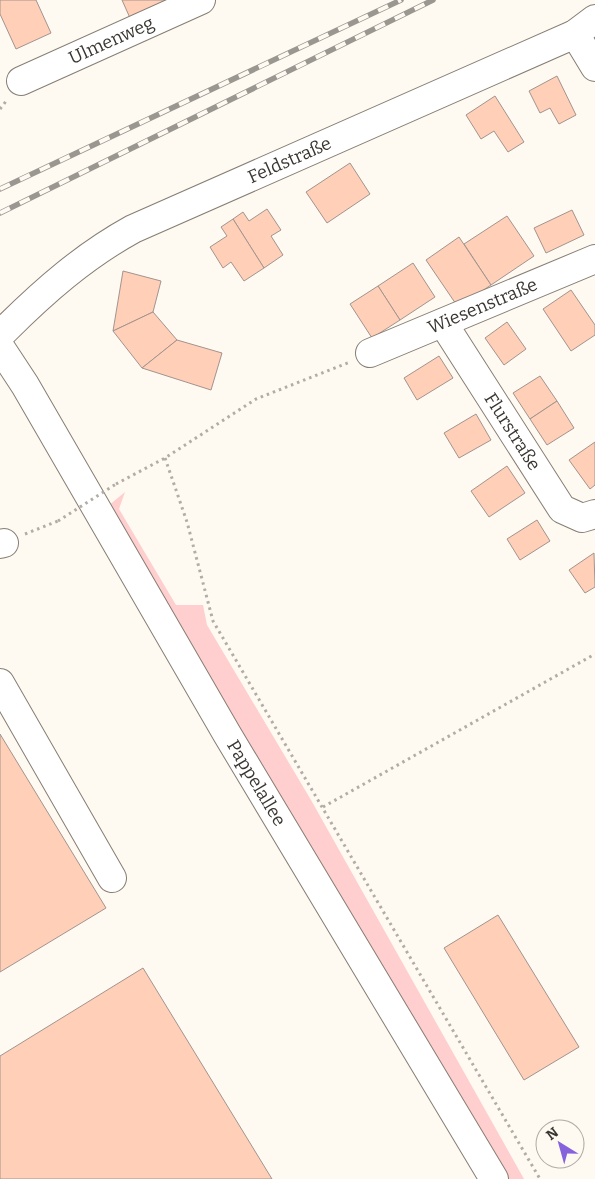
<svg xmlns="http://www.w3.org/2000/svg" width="595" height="1179" font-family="Bitter,serif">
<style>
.green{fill:#ffcfcf}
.building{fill:#ffcfb7;stroke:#a2948e}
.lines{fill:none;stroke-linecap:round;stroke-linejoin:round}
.minor-casing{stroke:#867e73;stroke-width:30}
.path{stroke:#b1ada6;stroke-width:3;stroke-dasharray:2.5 4;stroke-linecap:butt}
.minor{stroke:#fff;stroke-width:28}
.rail-casing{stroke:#9a9690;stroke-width:5.5}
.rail{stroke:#fef9f1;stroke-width:4;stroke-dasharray:11;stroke-linecap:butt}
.path-bridge{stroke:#b1ada6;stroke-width:3;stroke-dasharray:2.5 4;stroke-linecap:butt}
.labels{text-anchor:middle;stroke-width:4;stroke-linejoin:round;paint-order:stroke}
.street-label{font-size:18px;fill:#3a3732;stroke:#fef9f1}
</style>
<rect width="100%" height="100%" fill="#fef9f1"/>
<polygon class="green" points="125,492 119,509 176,605 203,605 207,625 311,800 524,1179 509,1179 108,506"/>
<g class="building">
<polygon points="0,0 36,0 51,33 16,49 0,14"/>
<polygon points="122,0 164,0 165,2 130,18"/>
<polygon points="557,76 576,115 559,124 550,108 540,113 529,91"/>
<polygon points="495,96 524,142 508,152 494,131 481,139 466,115"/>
<polygon points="350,163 370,194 327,223 306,192"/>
<polygon points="267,209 281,230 271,236 283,255 264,268 233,219 243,212 249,221"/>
<polygon points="572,210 584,235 546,253 534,228"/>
<polygon points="507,216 534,256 491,285 464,244"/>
<polygon points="233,219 264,268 244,281 231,262 223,268 210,247 227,236 221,227"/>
<polygon points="459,237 491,285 458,307 426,260"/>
<polygon points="413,263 435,297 400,320 378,286"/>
<polygon points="123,271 161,281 153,312 113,331"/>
<polygon points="378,286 400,320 372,338 350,304"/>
<polygon points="571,290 595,325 595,335 571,351 543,309"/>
<polygon points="153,312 177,340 142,368 113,331"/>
<polygon points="507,322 526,349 504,365 485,338"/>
<polygon points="177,340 222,353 211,390 142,368"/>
<polygon points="439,356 453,378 417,400 404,378"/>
<polygon points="540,376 557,401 530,419 513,393"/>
<polygon points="557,401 574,428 547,445 530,419"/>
<polygon points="476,414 491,440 459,458 444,433"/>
<polygon points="595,442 595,485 590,489 569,460"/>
<polygon points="507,466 525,493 489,517 471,491"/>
<polygon points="537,520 550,541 520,560 507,539"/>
<polygon points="594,553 595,587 585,593 569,570"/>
<polygon points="0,734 106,908 0,972"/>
<polygon points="498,915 579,1047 524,1080 444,948"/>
<polygon points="143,968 272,1179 0,1179 0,1056"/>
</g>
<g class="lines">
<g class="minor-casing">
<g id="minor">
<polyline points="575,34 595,67"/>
<path id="s1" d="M21,81L201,0"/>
<path id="s2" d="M443,323L562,509L582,518L595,514"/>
<path id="s3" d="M4,331C44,291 84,256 133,229L575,34L595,19"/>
<path id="s4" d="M0,347L25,385L227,734L494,1179"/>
<path id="s5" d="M370,353L595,259"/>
<polyline points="0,544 4,543"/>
<polyline points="0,683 112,878"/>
</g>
</g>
<g class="path">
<polyline points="0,109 7,100"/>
<polyline points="165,458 187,522 213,621 540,1179"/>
<polyline points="116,484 165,458 256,399 350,362"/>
<polyline points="25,534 58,521"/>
<polyline points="323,807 595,654"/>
</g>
<use href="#minor" class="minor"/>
<g class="rail-casing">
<g id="rail">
<polyline points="0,189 401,0"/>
<polyline points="0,213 433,0"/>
</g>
</g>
<use href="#rail" class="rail"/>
<polyline class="path-bridge" points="58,521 116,484"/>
</g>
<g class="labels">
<g class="street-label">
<text dy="6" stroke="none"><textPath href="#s1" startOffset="99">Ulmenweg</textPath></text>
<text dy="6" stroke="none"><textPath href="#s3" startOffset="336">Feldstraße</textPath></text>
<text dy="6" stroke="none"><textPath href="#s5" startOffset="122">Wiesenstraße</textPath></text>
<text dy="6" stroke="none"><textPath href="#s2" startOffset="129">Flurstraße</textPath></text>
<text dy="6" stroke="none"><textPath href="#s4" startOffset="506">Pappelallee</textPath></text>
</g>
</g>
<g transform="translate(560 1144) rotate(323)"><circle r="24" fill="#fef9f1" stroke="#b0aba5"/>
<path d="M0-4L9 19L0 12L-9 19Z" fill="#8662dd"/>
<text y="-8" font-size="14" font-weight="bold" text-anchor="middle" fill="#3a3732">N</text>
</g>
</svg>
